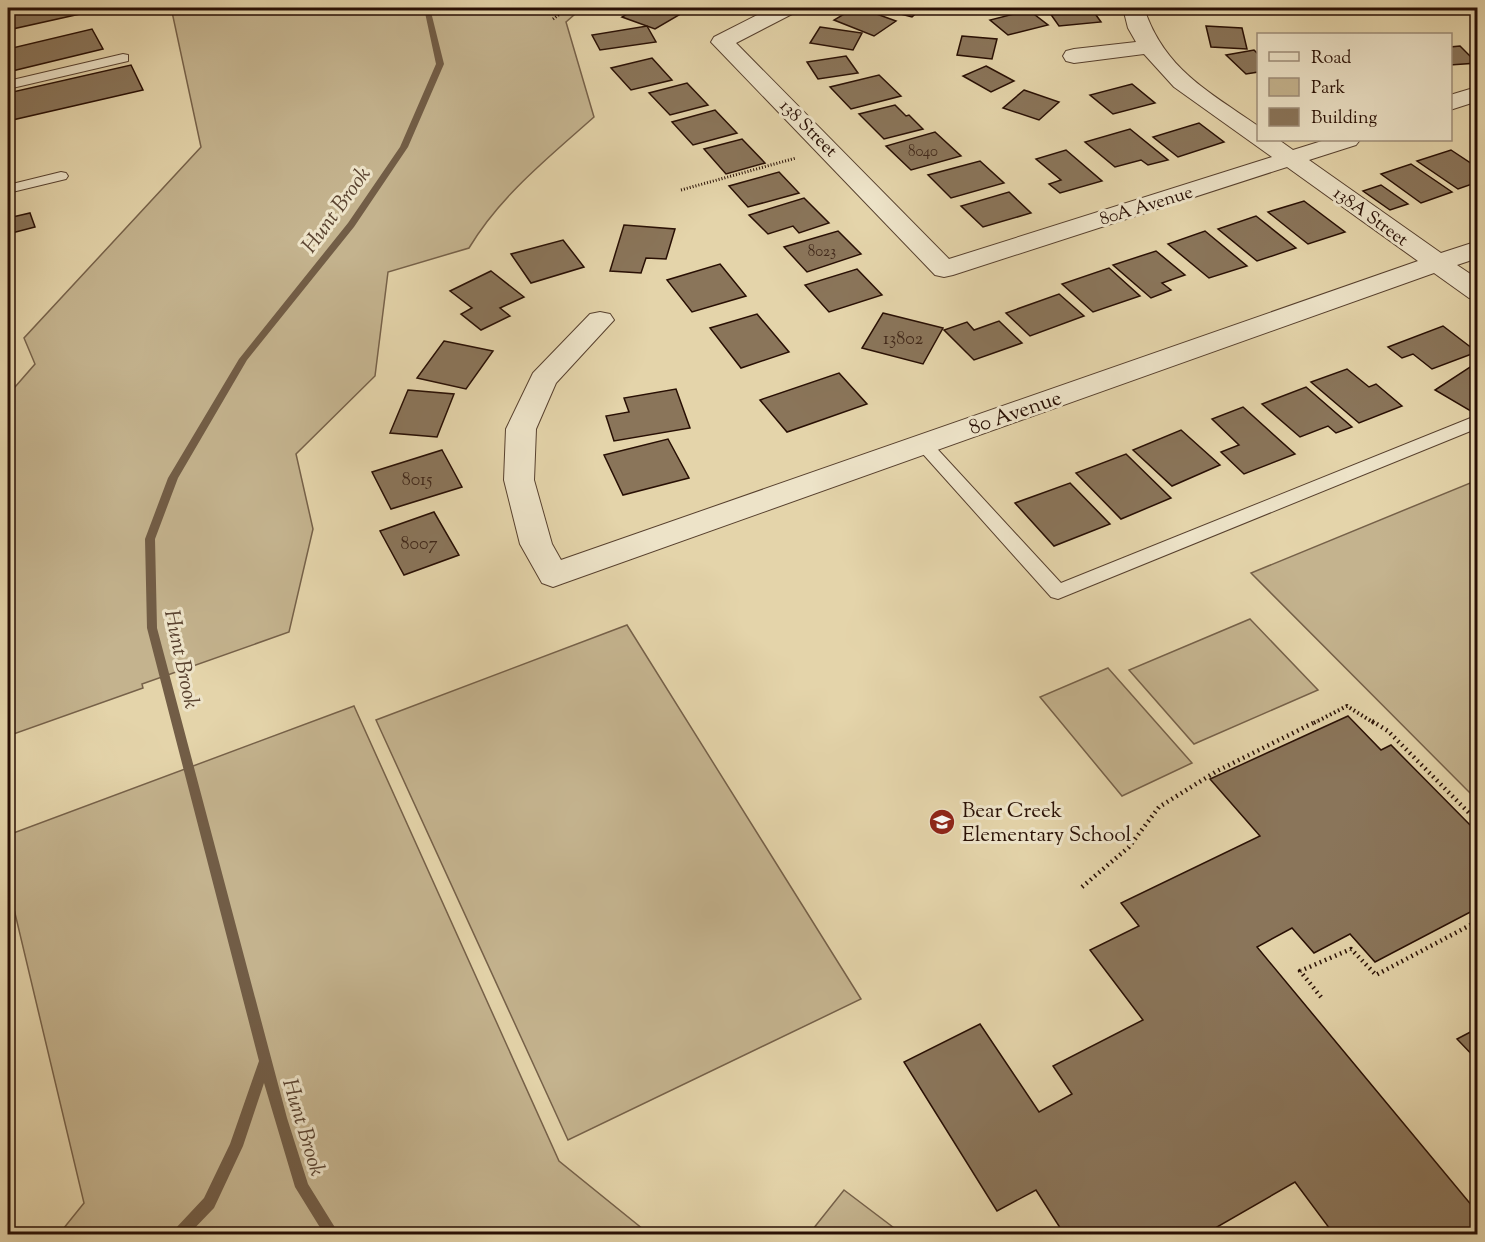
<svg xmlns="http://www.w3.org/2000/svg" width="1485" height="1242" font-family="'Sorts Mill Goudy',serif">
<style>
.green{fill:#c4b38e;stroke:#766149;stroke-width:1.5}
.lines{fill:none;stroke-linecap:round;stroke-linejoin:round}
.stream{fill:#725d46;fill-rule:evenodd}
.building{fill:#8a755a;stroke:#280f04;stroke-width:1.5}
.service-casing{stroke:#57402e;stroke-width:2}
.minor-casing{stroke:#57402e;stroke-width:2}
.path-far2{stroke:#280f04;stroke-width:3;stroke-dasharray:1 2;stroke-linecap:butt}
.path-far1{stroke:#280f04;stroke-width:4;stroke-dasharray:1.5 3;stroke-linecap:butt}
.path{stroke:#280f04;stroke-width:4.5;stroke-dasharray:1.5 4;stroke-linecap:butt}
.service{fill:#ede3c8;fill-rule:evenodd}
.minor{fill:#ede3c8;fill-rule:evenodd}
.labels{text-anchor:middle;stroke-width:6;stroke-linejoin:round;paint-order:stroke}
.far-number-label{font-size:15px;fill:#40281a}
.far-street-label{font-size:18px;fill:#280f04;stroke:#ede3c8}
.number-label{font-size:18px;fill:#40281a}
.street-label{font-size:21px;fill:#280f04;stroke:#ede3c8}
.poi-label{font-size:21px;fill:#280f04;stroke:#ede3c8;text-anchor:start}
.water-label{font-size:22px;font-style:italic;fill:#5a4330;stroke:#ede3c8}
</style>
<rect width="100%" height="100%" fill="#e4d4aa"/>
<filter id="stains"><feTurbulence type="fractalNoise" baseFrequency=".00333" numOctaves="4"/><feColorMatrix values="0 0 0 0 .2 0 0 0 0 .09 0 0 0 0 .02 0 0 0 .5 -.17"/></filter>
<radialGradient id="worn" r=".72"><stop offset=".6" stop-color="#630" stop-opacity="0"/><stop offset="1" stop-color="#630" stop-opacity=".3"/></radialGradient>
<g class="green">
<path d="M180,8H582L566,22L594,117C549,157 500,196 469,248L388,272L375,376L296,454L313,529L289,632L142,684L143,688L8,736V395L35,364L24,338L201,147L172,12Z"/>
<polygon points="1475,481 1478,483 1477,800 1251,573"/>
<polygon points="1250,619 1318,690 1194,744 1129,670"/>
<polygon points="627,625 861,999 568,1140 376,720"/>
<polygon points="1108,668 1192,763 1122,796 1040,697"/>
<polygon points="354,706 559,1161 649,1234 59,1234 84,1203 8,884 8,835"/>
<polygon points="844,1190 902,1234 809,1234"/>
</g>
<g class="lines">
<polygon class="stream" points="424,8 430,8 444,64 408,147 354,227 247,360 178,478 155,539 157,628 287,1118 308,1184 339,1234 324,1234 295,1187 264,1083 243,1146 214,1208 189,1234 173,1234 175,1229 204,1198 230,1144 259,1061 147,628 145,539 168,478 239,359 348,223 400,147 436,64"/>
</g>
<g class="building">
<polygon points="20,8 86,8 89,12 8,30 8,10"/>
<polygon points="637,8 659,8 679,15 655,29 622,17"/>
<polygon points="854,8 860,8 896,21 874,36 834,20"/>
<polygon points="877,8 922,8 912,17"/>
<polygon points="1026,8 1048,25 1008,35 990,20 1014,14 1007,9"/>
<polygon points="1091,8 1101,22 1059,26 1047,9"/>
<polygon points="1294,8 1339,8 1298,12"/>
<polygon points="647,26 656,42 600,50 592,35"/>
<polygon points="1206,26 1242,28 1247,49 1211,47"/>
<polygon points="820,27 862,33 853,50 810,43"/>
<polygon points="92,29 103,49 8,72 8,49"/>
<polygon points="962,36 997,39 992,59 957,55"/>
<polygon points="1460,46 1477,63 1450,65 1450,47"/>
<polygon points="1254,50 1258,54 1258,72 1246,74 1226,55"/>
<polygon points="846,56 858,73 818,79 807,62"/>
<polygon points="652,58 672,80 631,90 611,68"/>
<polygon points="131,65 143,90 8,121 8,93"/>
<polygon points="986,66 1014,81 991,92 963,76"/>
<polygon points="879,75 901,96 851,109 830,87"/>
<polygon points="687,83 708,105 670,115 649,93"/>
<polygon points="1132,84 1155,103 1113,114 1090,95"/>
<polygon points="1024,90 1059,102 1039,120 1003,108"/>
<polygon points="895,105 906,116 909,115 923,129 884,139 859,114"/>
<polygon points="715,110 737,133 693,145 672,122"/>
<polygon points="1199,123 1224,142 1178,157 1153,137"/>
<polygon points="1130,129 1168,160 1148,165 1141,160 1115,167 1085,142"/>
<polygon points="935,132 961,156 911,170 886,146"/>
<polygon points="742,139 765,163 726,174 704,149"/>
<polygon points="1066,150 1102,181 1060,193 1049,184 1061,180 1036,159"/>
<polygon points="1451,150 1478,168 1478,182 1458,189 1417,161"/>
<polygon points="980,161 1004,183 951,198 928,175"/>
<polygon points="1411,164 1452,192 1421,203 1381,174"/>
<polygon points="779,172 799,193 748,207 729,186"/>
<polygon points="1381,185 1408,204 1390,210 1363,191"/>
<polygon points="1009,192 1031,213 983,227 961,206"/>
<polygon points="804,198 829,223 799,233 793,226 768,234 749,215"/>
<polygon points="1304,201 1345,232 1308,244 1268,212"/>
<polygon points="30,213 35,227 8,234 8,218"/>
<polygon points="1256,216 1296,248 1257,261 1218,229"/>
<polygon points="624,225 675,229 666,259 646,258 641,273 610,271"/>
<polygon points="838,231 861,254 807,272 784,247"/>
<polygon points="1205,231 1247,266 1209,278 1168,244"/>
<polygon points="563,240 584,267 531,283 511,254"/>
<polygon points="1156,251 1185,275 1162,283 1171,290 1151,298 1113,265"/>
<polygon points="720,264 746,296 692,312 667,280"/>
<polygon points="1109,268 1140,296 1093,312 1062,284"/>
<polygon points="857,269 882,295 829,312 805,285"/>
<polygon points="491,271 524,297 500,308 510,316 481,330 461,314 472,308 450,291"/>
<polygon points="1059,294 1084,316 1030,336 1006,313"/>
<polygon points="883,313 943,328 923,364 862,348"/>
<polygon points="757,314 789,352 741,368 710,328"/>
<polygon points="999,321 1022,343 974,360 944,330 967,322 974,330"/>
<polygon points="1443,326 1477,352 1432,369 1413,354 1402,358 1388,347"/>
<polygon points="444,341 493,351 466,389 417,378"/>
<polygon points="1470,367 1478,371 1478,411 1474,413 1435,390"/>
<polygon points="1347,369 1369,387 1376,384 1402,406 1359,423 1311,382"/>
<polygon points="839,373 867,404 787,432 760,400"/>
<polygon points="1306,387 1352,427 1336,433 1328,426 1300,437 1262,404"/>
<polygon points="676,389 690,428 614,441 606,416 629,412 624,398"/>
<polygon points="408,390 454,394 437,437 390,433"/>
<polygon points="1243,407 1295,454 1244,474 1221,452 1239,445 1212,419"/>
<polygon points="1181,430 1220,465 1172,486 1133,450"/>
<polygon points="668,439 689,478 623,495 604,455"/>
<polygon points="442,450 462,487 391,509 372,472"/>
<polygon points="1126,454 1171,498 1121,519 1076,473"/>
<polygon points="1070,483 1110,524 1054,546 1015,503"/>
<polygon points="434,512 459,555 404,575 380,531"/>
<polygon points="1348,716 1381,750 1391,745 1478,833 1478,845 1473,847 1478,852 1478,908 1375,962 1350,934 1314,953 1292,928 1257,947 1478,1213 1478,1234 1330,1234 1333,1233 1295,1182 1205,1234 1064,1234 1036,1190 997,1211 904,1062 980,1024 1039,1112 1072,1094 1053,1066 1143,1020 1090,950 1139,926 1121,903 1260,836 1210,779"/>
<polygon points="1478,1028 1478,1061 1457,1039"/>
</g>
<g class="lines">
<g class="service-casing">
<g id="service">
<polygon points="123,54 128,55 128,61 8,89 8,81"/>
<polygon points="61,172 66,173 68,176 66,179 8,193 8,185"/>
<polygon points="1478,415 1478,428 1058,599 1051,597 914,444 923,438 929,440 1061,583"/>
</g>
</g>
<g class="minor-casing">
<g id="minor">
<path d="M771,8H797L794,13L736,43L949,259L1272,157L1174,87L1144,54L1074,63L1066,61L1063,56L1066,51L1074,49L1136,42L1128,28L1123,8H1144C1164,69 1208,91 1258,126V140H1279L1293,150L1325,140H1360L1356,145L1309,160L1441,253L1478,241V258L1457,265L1478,279V300L1469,298L1434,273L564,583L553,587L542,583L520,544L504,480L506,429L533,373L590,314L600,312L610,314L614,320L556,383L536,429L534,480L552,544L561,560L1418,261L1287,167L953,275L944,277L935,275L711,42L714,37Z"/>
<polygon points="1470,89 1478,91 1478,101 1450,110 1450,95"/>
</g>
</g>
<g class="path-far2">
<polyline points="553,19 568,8"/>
<polyline points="681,190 796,158"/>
</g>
<polyline class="path-far1" points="1314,723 1347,706 1374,723"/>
<g class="path">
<polyline points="1372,721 1388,731 1478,822"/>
<polyline points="1082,887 1129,847 1159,807 1217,771 1317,721"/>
<polyline points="1321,997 1300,971 1351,949 1376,975 1478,921"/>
</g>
<use href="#service" class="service"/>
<use href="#minor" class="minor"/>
</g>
<defs>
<g id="school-disc" transform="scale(1.35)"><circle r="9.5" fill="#8f2418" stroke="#ede3c8"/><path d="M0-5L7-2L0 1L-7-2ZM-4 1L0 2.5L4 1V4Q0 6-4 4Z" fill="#fff"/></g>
</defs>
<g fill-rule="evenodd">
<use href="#school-disc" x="942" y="822"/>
</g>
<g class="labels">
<g class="far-number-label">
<text x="923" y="156">8040</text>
<text x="822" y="256">8023</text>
</g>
<g class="far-street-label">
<text transform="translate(809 128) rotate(45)" y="6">138 Street</text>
<text transform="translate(1146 205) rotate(-17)" y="6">80A Avenue</text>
<text transform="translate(1371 216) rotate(36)" y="6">138A Street</text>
</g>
<g class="number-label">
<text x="903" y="344">13802</text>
<text x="417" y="485">8015</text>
<text x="419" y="549">8007</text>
</g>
<g class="street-label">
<text transform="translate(1015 412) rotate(-19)" y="7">80 Avenue</text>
</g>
<g class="poi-label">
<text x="962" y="817">Bear Creek<tspan x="962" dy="24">Elementary School</tspan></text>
</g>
<g class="water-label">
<text transform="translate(335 209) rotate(-54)" y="8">Hunt Brook</text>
<text transform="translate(183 659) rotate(78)" y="8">Hunt Brook</text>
<text transform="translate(305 1127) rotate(73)" y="8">Hunt Brook</text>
</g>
</g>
<rect width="1485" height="1242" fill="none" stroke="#e4d4aa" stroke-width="30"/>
<rect x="9" y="9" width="1467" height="1224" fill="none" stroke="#280f04" stroke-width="3"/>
<rect x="15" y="15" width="1455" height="1212" fill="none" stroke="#280f04" stroke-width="1.5"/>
<rect x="1257" y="33" width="195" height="108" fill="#ede3c8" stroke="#9e8e7a" stroke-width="1.5"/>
<rect x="1269" y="52" width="30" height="9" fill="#ede3c8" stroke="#9e8e7a" stroke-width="1.5"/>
<text x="1311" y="63" font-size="18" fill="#280f04">Road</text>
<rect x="1269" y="78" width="30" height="18" fill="#c4b38e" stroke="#9e8e7a" stroke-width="1.5"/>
<text x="1311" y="93" font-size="18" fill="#280f04">Park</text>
<rect x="1269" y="108" width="30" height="18" fill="#8a755a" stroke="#9e8e7a" stroke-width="1.5"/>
<text x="1311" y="123" font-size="18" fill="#280f04">Building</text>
<rect width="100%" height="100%" filter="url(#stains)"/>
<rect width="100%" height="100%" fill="url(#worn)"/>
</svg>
